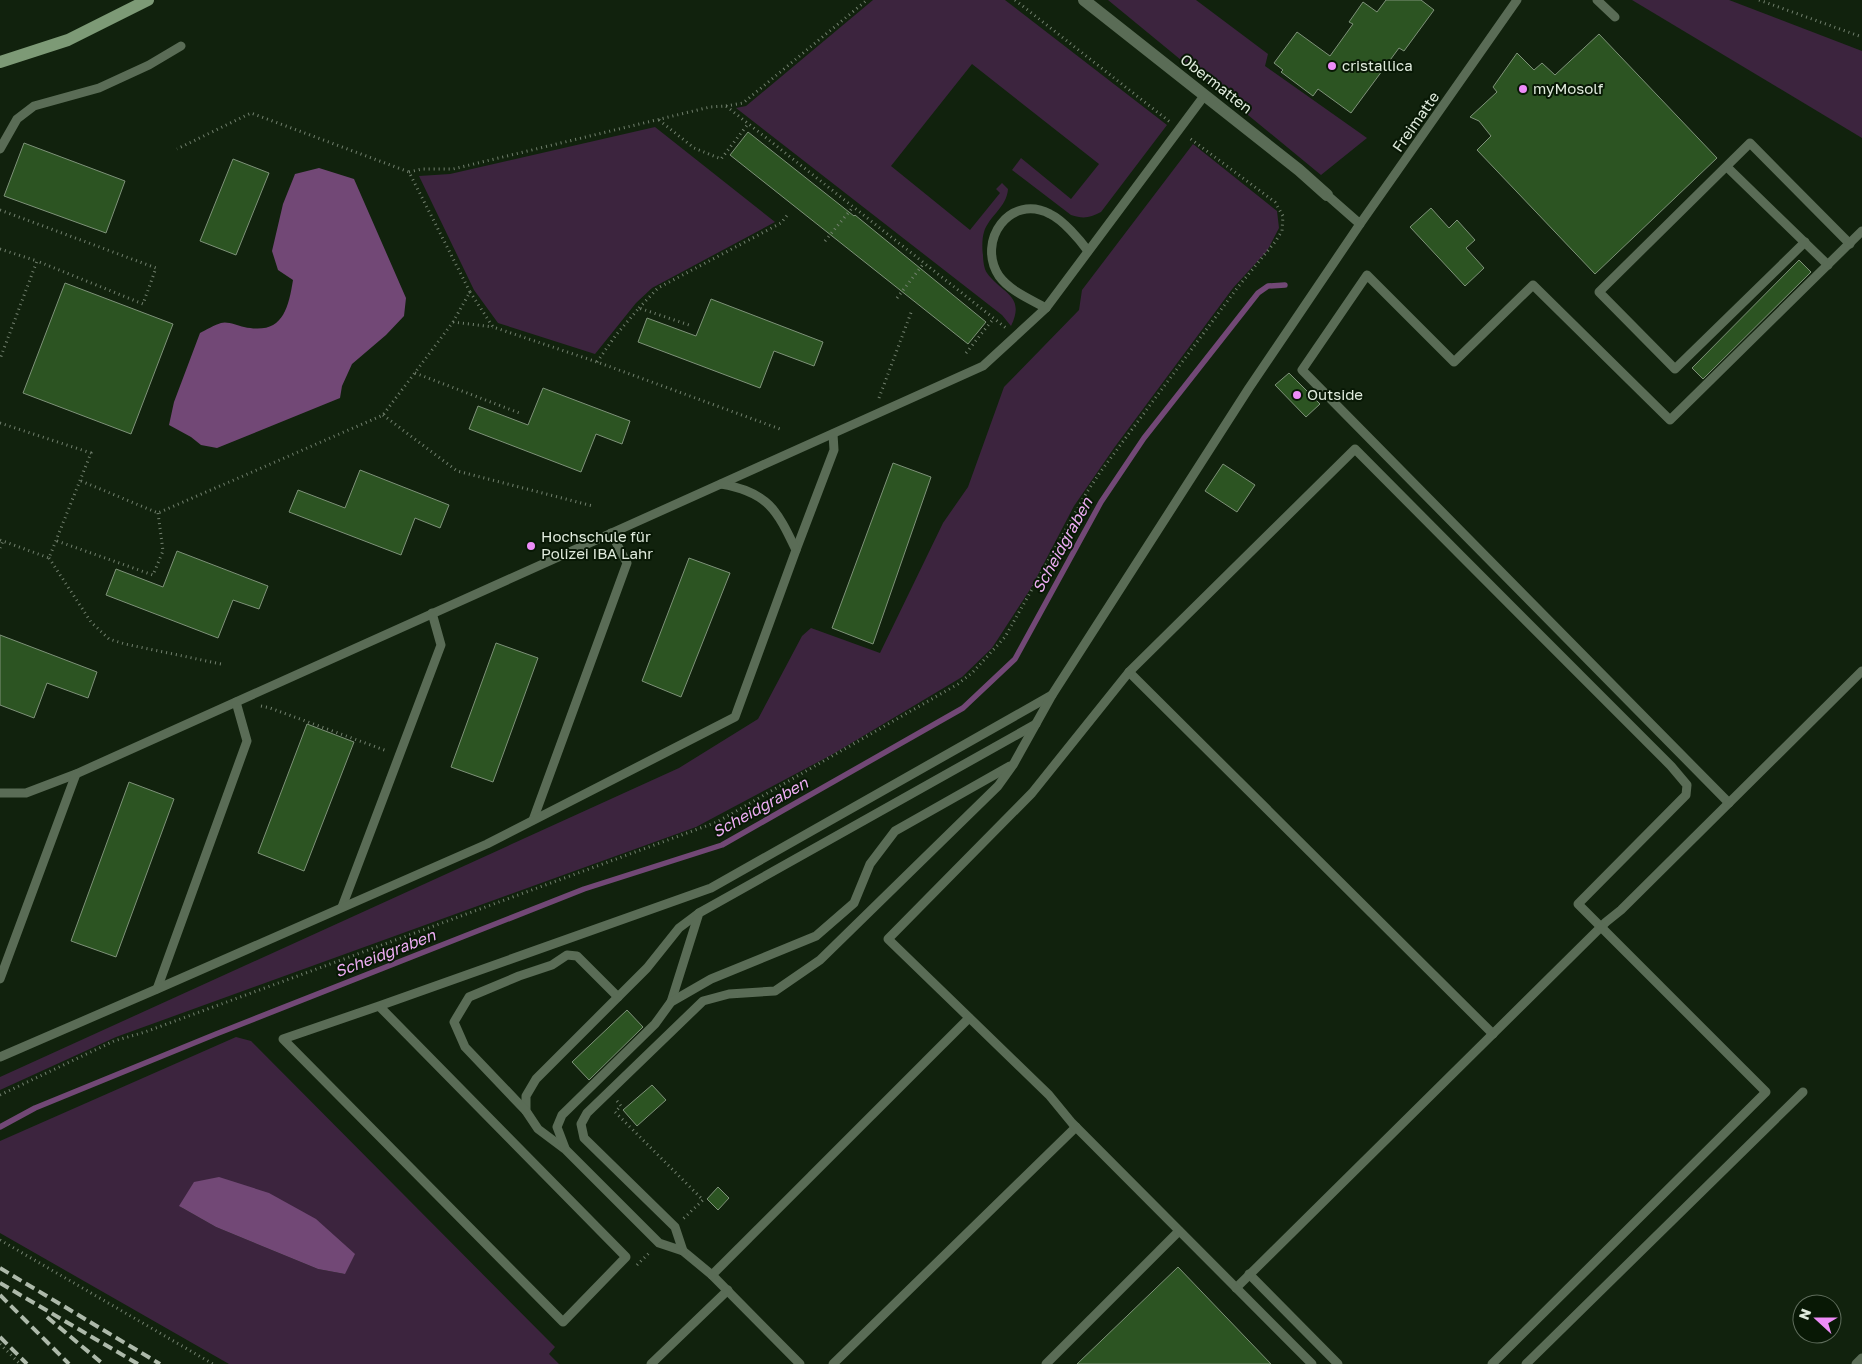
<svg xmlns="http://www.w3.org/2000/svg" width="1862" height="1364" font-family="'Golos Text',sans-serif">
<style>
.green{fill:#3c243e;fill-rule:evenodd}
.water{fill:#724876}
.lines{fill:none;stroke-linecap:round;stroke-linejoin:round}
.stream{stroke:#724876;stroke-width:5.5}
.building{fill:#2c5422;stroke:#7e9279}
.path{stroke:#72806e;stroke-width:3;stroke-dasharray:1 4;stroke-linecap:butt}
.lane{stroke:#5a6c56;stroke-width:9}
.street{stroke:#5a6c56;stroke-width:12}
.secondary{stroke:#7d9a76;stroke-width:12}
.rail{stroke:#adb9aa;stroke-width:4;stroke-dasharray:10 5;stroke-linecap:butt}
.poi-dot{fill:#ee8cf8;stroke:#081805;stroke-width:2}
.labels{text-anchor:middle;stroke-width:4;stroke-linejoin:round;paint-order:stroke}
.poi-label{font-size:15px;fill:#e0ebdd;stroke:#081805;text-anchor:start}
.street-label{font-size:15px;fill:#e0ebdd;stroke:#081805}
.water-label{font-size:16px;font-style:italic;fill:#edadf3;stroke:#081805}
</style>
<rect width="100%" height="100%" fill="#11220d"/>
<g class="green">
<path d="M873,0H1005L1167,125L1101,212C1090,218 1083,219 1071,215L1012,170L1021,158L1071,199L1099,164L972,64L891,166L970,230L1000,193L996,189L1002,183L1008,189C1007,207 989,216 984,232C982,238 982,249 983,255C983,260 984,269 987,273C1002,294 1026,295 1011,326L1002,315L736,108L746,106Z"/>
<polygon points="1108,0 1196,0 1268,54 1265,66 1367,138 1321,175"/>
<polygon points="1632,0 1729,0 1862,51 1862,138"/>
<polygon points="655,127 775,222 652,288 636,303 595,354 498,323 474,290 419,176 450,174"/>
<polygon points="1193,144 1277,211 1279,228 1267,251 1233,288 1114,448 1074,506 1031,588 992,648 962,677 833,754 696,827 116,1037 0,1090 0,1077 679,768 758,719 802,636 811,628 880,653 943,523 968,487 1004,387 1079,310 1082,290"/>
<path d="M236,1037L251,1041L555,1347L549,1354L559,1364H229L0,1233V1141ZM179,1206L345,1274L318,1269L216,1227Z"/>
</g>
<g class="water">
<path d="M319,168L354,179L406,298L404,316L386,335L352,364L342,386L340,398L217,448L201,445L191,437L169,425L174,402L200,333C206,330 214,325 221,323C227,321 237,325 244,327C281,335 288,312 293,280L278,270L272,251L283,204L295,174Z"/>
<polygon points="219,1177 269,1193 316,1219 355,1254 345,1274 318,1269 216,1227 179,1206 194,1182"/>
</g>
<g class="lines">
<polyline class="stream" points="0,1127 35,1108 216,1034 584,889 722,845 963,708 1015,659 1101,502 1144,438 1258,293 1268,286 1285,285"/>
</g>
<g class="building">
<polygon points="1386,0 1421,0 1434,10 1404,51 1399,48 1351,113 1318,89 1313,96 1281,72 1283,70 1274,63 1297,32 1330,56 1353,24 1349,22 1363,2 1377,12"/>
<polygon points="1599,34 1717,158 1595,274 1477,150 1491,136 1479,121 1470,117 1497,92 1493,87 1517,53 1534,70 1542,63 1555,75"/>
<polygon points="748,132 854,216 855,215 986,322 968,344 730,155"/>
<polygon points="24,143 125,181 106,233 4,196"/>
<polygon points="233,159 269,173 236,255 200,241"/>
<polygon points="1431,208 1449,228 1457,220 1475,240 1466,248 1484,268 1465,286 1410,227"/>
<polygon points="1799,260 1811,272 1703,379 1692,368"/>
<polygon points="65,283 173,324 131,434 23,393"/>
<polygon points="711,299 823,342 814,366 774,351 760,388 638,342 647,318 696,336"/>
<polygon points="1289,373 1320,404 1306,417 1275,385"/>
<polygon points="543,388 630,421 622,444 596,434 581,472 469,429 478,406 528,425"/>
<polygon points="893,463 931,477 873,644 832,628"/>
<polygon points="1223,464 1255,485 1237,512 1205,491"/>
<polygon points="360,470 449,505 440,528 415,518 401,555 289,512 298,490 345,508"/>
<polygon points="177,551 268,586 259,609 233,600 218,638 106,595 116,569 163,587"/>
<polygon points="689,558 730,573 681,697 642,681"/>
<polygon points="0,635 97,672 88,698 47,683 34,718 0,705"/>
<polygon points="496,643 538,658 493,782 451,767"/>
<polygon points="307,724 354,742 304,871 258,853"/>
<polygon points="129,782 174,799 116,957 71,941"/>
<polygon points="627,1010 643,1027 589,1080 572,1062"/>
<polygon points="652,1085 666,1100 637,1126 623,1110"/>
<polygon points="718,1187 729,1198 718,1210 707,1199"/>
<polygon points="1178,1267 1271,1364 1077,1364"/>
</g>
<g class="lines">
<g class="path">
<polyline points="1015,0 1170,122"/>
<polyline points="1759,0 1862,37"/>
<polyline points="726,106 743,103 867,0"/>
<polyline points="659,120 694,148 721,159 748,124"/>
<polyline points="409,172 422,169 453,169 710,107 726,106 1006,328"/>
<polyline points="0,210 156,268 143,304 37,261"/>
<polyline points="825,241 853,207"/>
<polyline points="0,249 37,261 0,359"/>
<polyline points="470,292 493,327 597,362 780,429"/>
<polyline points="897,298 924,263"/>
<polyline points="639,308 658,288 781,223 789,213"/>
<polyline points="453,322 493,327"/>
<polyline points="966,353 994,318"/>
<polyline points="597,362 616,335 639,308 692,326"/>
<polyline points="415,373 522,414"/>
<polyline points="879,398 912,310"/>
<polyline points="383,415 457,471 593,506"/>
<polyline points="0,423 91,453 49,558 0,540"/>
<polyline points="81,481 158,513 383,415 453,322 470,292 409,172 251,113 177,149"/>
<polyline points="57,541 153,575 163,551 158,513"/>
<polyline points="0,548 3,541"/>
<polyline points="49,558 91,622 109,639 125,644 221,664"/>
<polyline points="261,706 270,708 387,751"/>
<polyline points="0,1095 114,1041 145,1032 717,822 958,684 973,672 1005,637 1087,492 1101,471 1238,287 1275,242 1282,231 1283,216 1275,202 1188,137"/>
<polyline points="617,1101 621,1106 615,1112 703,1200 683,1219"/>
<polyline points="0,1240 213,1364"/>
<polyline points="637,1265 651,1251"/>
<polyline points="0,1344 20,1364"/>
</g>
<g class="lane">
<polyline points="1597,0 1615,17"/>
<polyline points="0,149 17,119 34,106 99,88 149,65 181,46"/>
<polyline points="1727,167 1828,265"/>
<polyline points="1327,195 1360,224 1517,0"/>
<polyline points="1805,242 1675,369 1599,292 1750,143 1850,244"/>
<path d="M1046,308C1030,299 1010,291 999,276C976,241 1010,193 1050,214C1063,220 1080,240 1088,251"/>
<polyline points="796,550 834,450 833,434"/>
<polyline points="1129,672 1493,1034"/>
<polyline points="0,793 26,793 76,774 983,366 1046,308 1204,96"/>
<polyline points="1729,803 1302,370 1367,275 1454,362 1533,285 1670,420 1862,231"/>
<polyline points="533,820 627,563 611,533"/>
<polyline points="342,907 441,645 432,613"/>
<polyline points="699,913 679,928 647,968 536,1079 526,1096 526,1111 538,1129 566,1150 659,1243 683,1251 712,1275 800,1364"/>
<polyline points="0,979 76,774"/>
<polyline points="157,989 247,741 236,702"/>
<polyline points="671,1002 699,913 1036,724"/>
<polyline points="379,1006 626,1257 563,1322 283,1039 379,1006 711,888 1052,695"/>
<path d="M0,1057L157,989L487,844L735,717L796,550C777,510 768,492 721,484"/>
<polyline points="526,1111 465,1047 454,1022 469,997 519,976 552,965 567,955 577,956 618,997"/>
<polyline points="565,1148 557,1127 562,1115 655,1024 671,1002 711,979 816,936 854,903 870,864 895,831 1010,766"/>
<polyline points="683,1251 675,1227 584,1138 581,1124 587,1113 703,1001 729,994 775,991 820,960 998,786 1013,765 1052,695 1249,388 1360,224"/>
<polyline points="1249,1274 1338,1364"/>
<polyline points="712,1275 969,1018"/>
<polyline points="1236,1288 1606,922 1621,910 1862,671"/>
<polyline points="651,1364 728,1290"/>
<polyline points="833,1364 1076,1127"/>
<polyline points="1046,1364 1179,1231"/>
<path d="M1312,1364L1072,1123L1049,1095L888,939L1032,793L1129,672L1355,449C1460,555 1565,660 1671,766L1687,785L1686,795L1578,904L1766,1092L1492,1364"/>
<polyline points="1526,1364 1803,1092"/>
<polyline points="1856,1364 1862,1358"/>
</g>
<polyline class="street" points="1084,0 1299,170 1327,195"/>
<polyline class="secondary" points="0,62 68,40 148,0"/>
<g class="rail">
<polyline points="0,1268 160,1364"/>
<polyline points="0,1283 138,1364"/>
<polyline points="0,1295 69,1364"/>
<polyline points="47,1317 103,1364"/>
<polyline points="0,1337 27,1364"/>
</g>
</g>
<g class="poi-dot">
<circle cx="1332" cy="66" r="5"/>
<circle cx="1523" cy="89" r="5"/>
<circle cx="1297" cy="395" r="5"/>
<circle cx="531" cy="546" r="5"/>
</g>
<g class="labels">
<g class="poi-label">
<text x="1342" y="71">cristallica</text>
<text x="1533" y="94">myMosolf</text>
<text x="1307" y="400">Outside</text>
<text x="541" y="542">Hochschule für<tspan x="541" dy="17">Polizei IBA Lahr</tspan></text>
</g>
<g class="street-label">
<text transform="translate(1216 84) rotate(38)" y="5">Obermatten</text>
<text transform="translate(1416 122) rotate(-55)" y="5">Freimatte</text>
</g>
<g class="water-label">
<text transform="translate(1062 545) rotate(-61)" y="6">Scheidgraben</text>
<text transform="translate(760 807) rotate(-29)" y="6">Scheidgraben</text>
<text transform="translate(385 953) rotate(-21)" y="6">Scheidgraben</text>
</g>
</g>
<g transform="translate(1817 1319) rotate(291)"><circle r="24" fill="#081805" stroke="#5e6c5b"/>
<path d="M0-4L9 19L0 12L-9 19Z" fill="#ee8cf8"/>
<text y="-8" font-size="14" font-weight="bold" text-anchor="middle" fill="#e0ebdd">N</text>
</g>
</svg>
